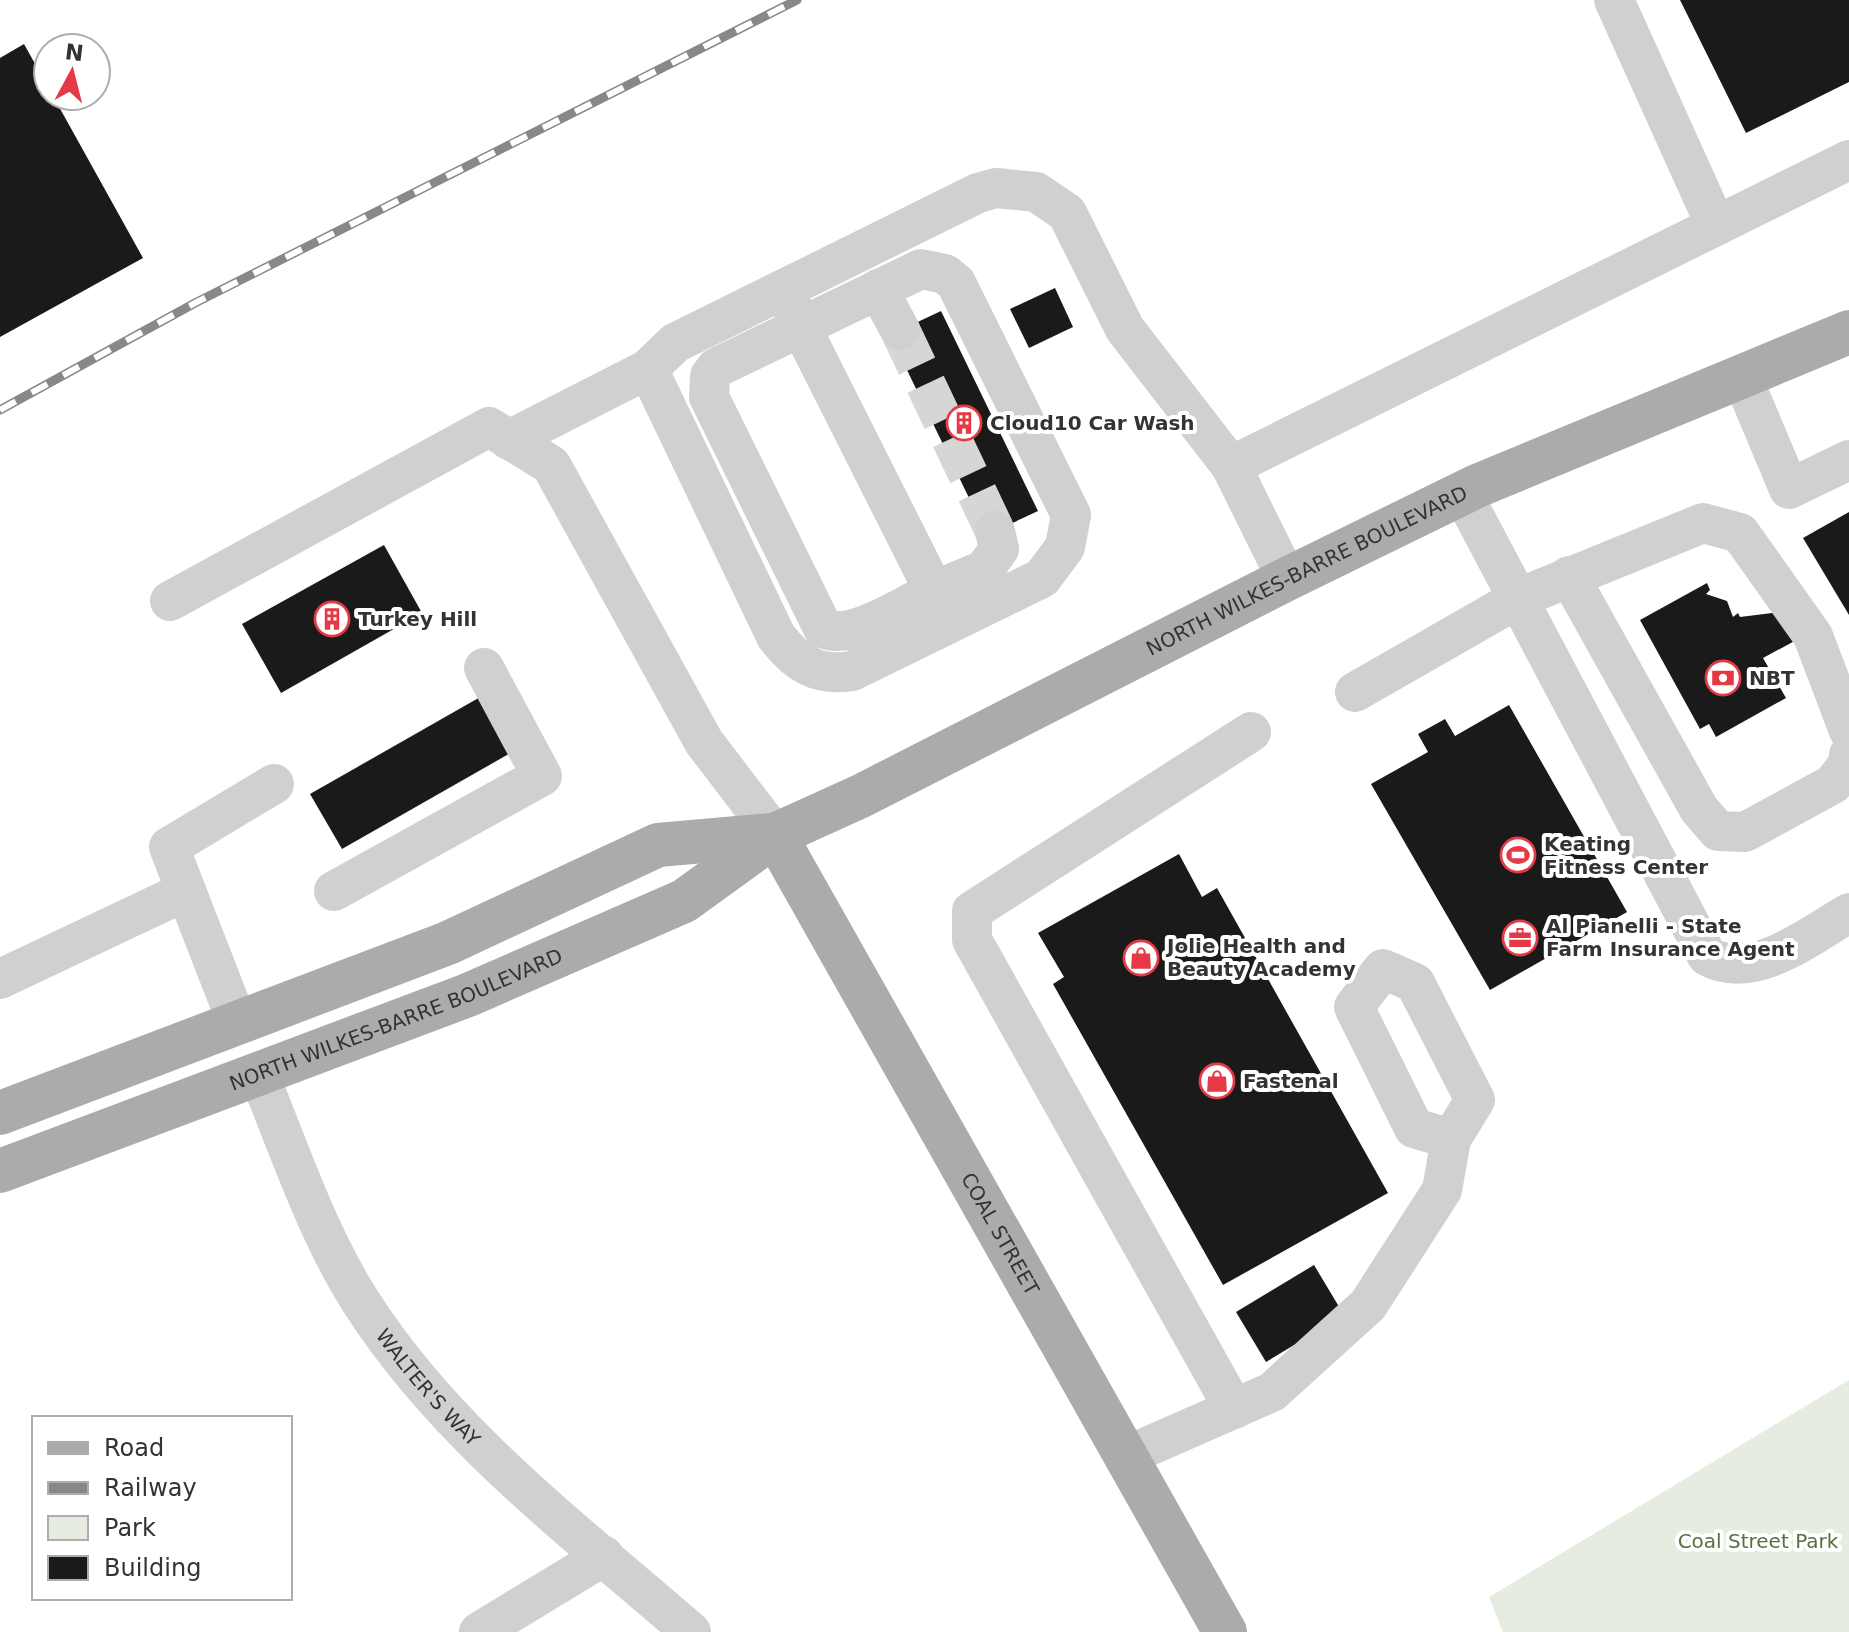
<svg xmlns="http://www.w3.org/2000/svg" width="1849" height="1632" font-family="'DejaVu Sans',sans-serif">
<style>
.green{fill:#e6ecdf}
.building{fill:#1a1a1a}
.lines{fill:none;stroke-linecap:round;stroke-linejoin:round}
.minor-tunnel{stroke:#d6d6d6;stroke-width:40;stroke-dasharray:40 20;stroke-linecap:butt}
.minor{stroke:#d0d0d0;stroke-width:40}
.major{stroke:#ababab;stroke-width:44}
.rail-casing{stroke:#888;stroke-width:9}
.rail{stroke:#fff;stroke-width:6;stroke-dasharray:18;stroke-linecap:butt}
.labels{text-anchor:middle;stroke-width:8;stroke-linejoin:round;paint-order:stroke}
.poi-label{font-size:20px;font-weight:bold;fill:#333;stroke:#fff;text-anchor:start}
.street-label{font-size:20px;fill:#333;stroke:#fff}
.park-label{font-size:20px;fill:#56703f;stroke:#fff}
</style>
<rect width="100%" height="100%" fill="#fff"/>
<polygon class="green" points="1849,1380 1849,1632 1503,1632 1489,1597"/>
<g class="building">
<polygon points="1680,0 1849,0 1849,82 1746,133"/>
<polygon points="24,44 48,87 48,96 53,96 143,258 0,337 0,58"/>
<polygon points="1055,288 1073,327 1029,348 1010,309"/>
<polygon points="941,311 1038,511 987,535 890,335"/>
<polygon points="1849,512 1849,615 1803,538"/>
<polygon points="384,545 422,613 281,693 242,624"/>
<polygon points="1707,583 1710,590 1706,594 1727,601 1733,617 1738,613 1740,617 1787,611 1802,637 1763,658 1786,698 1716,737 1709,724 1700,729 1640,620"/>
<polygon points="482,696 514,751 342,849 310,794"/>
<polygon points="1509,705 1627,912 1490,990 1371,784 1428,752 1418,734 1445,719 1455,736"/>
<polygon points="1179,854 1202,897 1217,888 1388,1193 1223,1285 1053,984 1064,977 1038,933"/>
<polygon points="1314,1265 1344,1315 1266,1362 1236,1312"/>
</g>
<g class="lines">
<polyline class="minor-tunnel" points="900,330 995,531"/>
<g class="minor">
<polyline points="1614,0 1716,226"/>
<polyline points="878,289 900,330"/>
<path d="M648,369L776,636C796,663 818,677 852,671L1042,578L1065,547L1071,515L956,283L945,274L921,269L716,368L710,376L709,397L823,628C851,642 907,604 934,591L801,327L784,289"/>
<polyline points="1742,377 1789,489 1849,460"/>
<polyline points="509,440 648,369 675,343 978,193 996,188 1036,192 1067,213 1125,329 1231,466"/>
<path d="M1462,493L1707,956C1754,982 1809,936 1849,913"/>
<polyline points="1569,576 1699,809 1718,831 1745,832 1833,784 1848,764 1849,755"/>
<polyline points="1287,579 1231,466 1849,160"/>
<polyline points="934,591 984,570 999,549 995,531"/>
<polyline points="170,601 489,427 551,465 704,742 775,835"/>
<polyline points="1355,692 1519,598 1703,523 1740,533 1813,636 1849,731"/>
<polyline points="334,891 542,776 484,668"/>
<polygon points="1383,969 1415,983 1475,1100 1451,1139 1414,1128 1354,1007"/>
<polyline points="0,979 184,892"/>
<polyline points="237,1022 169,847 274,784"/>
<path id="s1" d="M259,1075C289,1149 318,1235 361,1302C445,1434 575,1531 691,1632"/>
<polyline points="1234,1409 972,940 972,911 1251,732"/>
<polyline points="1124,1457 1272,1392 1368,1305 1442,1190 1451,1139"/>
<polyline points="479,1632 604,1556"/>
</g>
<g class="major">
<path id="s2" d="M775,835L1225,1632"/>
<polyline points="0,1113 448,943 658,845 772,835"/>
<path id="s3" d="M0,1171L468,995L684,901L775,835L861,796L1287,579L1477,486L1849,332"/>
</g>
<g class="rail-casing">
<polyline id="rail" points="0,410 195,303 797,0"/>
</g>
<use href="#rail" class="rail"/>
</g>
<defs>
<g id="building-ring" transform="scale(1.8)"><circle r="9.5" fill="#fff" stroke="#e63946" stroke-width="1.5"/><path d="M-4-6H4V6H1V3H-1V6H-4ZM-2.5-4.3h1.7v1.8h-1.7ZM.8-4.3h1.7v1.8H.8ZM-2.5-1h1.7V.8h-1.7ZM.8-1h1.7V.8H.8Z" fill="#e63946"/></g>
<g id="bank-ring" transform="scale(1.8)"><circle r="9.5" fill="#fff" stroke="#e63946" stroke-width="1.5"/><path d="M-6-4H6V4H-6ZM0-2.3a2.3 2.3 0 1 0 0 4.6a2.3 2.3 0 1 0 0-4.6Z" fill="#e63946"/></g>
<g id="stadium-ring" transform="scale(1.8)"><circle r="9.5" fill="#fff" stroke="#e63946" stroke-width="1.5"/><path d="M0-5a6.5 5 0 1 0 0 10a6.5 5 0 1 0 0-10ZM-3.5-1.8h7v3.6h-7Z" fill="#e63946"/></g>
<g id="office-ring" transform="scale(1.8)"><circle r="9.5" fill="#fff" stroke="#e63946" stroke-width="1.5"/><path d="M-6-3h4V-5.5h4V-3h4V5H-6ZM-1-4.5V-3h2v-1.5ZM-6 0V1H6V0Z" fill="#e63946"/></g>
<g id="shop-ring" transform="scale(1.8)"><circle r="9.5" fill="#fff" stroke="#e63946" stroke-width="1.5"/><path d="M-5-2.5h2.3a2.7 3.5 0 0 1 5.4 0H5L5.5 6h-11ZM-1.5-2.5h3a1.5 2.3 0 0 0-3 0Z" fill="#e63946"/></g>
</defs>
<g fill-rule="evenodd">
<use href="#building-ring" x="964" y="423"/>
<use href="#building-ring" x="332" y="619"/>
<use href="#bank-ring" x="1723" y="678"/>
<use href="#stadium-ring" x="1518" y="855"/>
<use href="#office-ring" x="1520" y="938"/>
<use href="#shop-ring" x="1141" y="958"/>
<use href="#shop-ring" x="1217" y="1081"/>
</g>
<g class="labels">
<g class="poi-label">
<text x="990" y="430">Cloud10 Car Wash</text>
<text x="358" y="626">Turkey Hill</text>
<text x="1749" y="685">NBT</text>
<text x="1544" y="851">Keating<tspan x="1544" dy="23">Fitness Center</tspan></text>
<text x="1546" y="933">Al Pianelli - State<tspan x="1546" dy="23">Farm Insurance Agent</tspan></text>
<text x="1167" y="953">Jolie Health and<tspan x="1167" dy="23">Beauty Academy</tspan></text>
<text x="1243" y="1088">Fastenal</text>
</g>
<g class="street-label">
<text dy="7" stroke="none"><textPath href="#s3" startOffset="1442">NORTH WILKES-BARRE BOULEVARD</textPath></text>
<text dy="7" stroke="none"><textPath href="#s3" startOffset="424">NORTH WILKES-BARRE BOULEVARD</textPath></text>
<text dy="7" stroke="none"><textPath href="#s2" startOffset="458">COAL STREET</textPath></text>
<text dy="7" stroke="none"><textPath href="#s1" startOffset="358">WALTER'S WAY</textPath></text>
</g>
<g class="park-label">
<text x="1758" y="1548">Coal Street Park</text>
</g>
</g>
<rect x="32" y="1416" width="260" height="184" fill="#ffffff" stroke="#adadad" stroke-width="2"/>
<rect x="48" y="1442" width="40" height="12" fill="#ababab" stroke="#adadad" stroke-width="2"/>
<text x="104" y="1456" font-size="24" fill="#333333">Road</text>
<rect x="48" y="1482" width="40" height="12" fill="#888888" stroke="#adadad" stroke-width="2"/>
<text x="104" y="1496" font-size="24" fill="#333333">Railway</text>
<rect x="48" y="1516" width="40" height="24" fill="#e6ecdf" stroke="#adadad" stroke-width="2"/>
<text x="104" y="1536" font-size="24" fill="#333333">Park</text>
<rect x="48" y="1556" width="40" height="24" fill="#1a1a1a" stroke="#adadad" stroke-width="2"/>
<text x="104" y="1576" font-size="24" fill="#333333">Building</text>
<g transform="translate(72 72) rotate(7)"><circle r="38" fill="#ffffff" stroke="#adadad" stroke-width="2"/>
<path d="M0-6L14 30L0 20L-14 30Z" fill="#e63946"/>
<text y="-12" font-size="22" font-weight="bold" text-anchor="middle" fill="#333333">N</text>
</g>
</svg>
